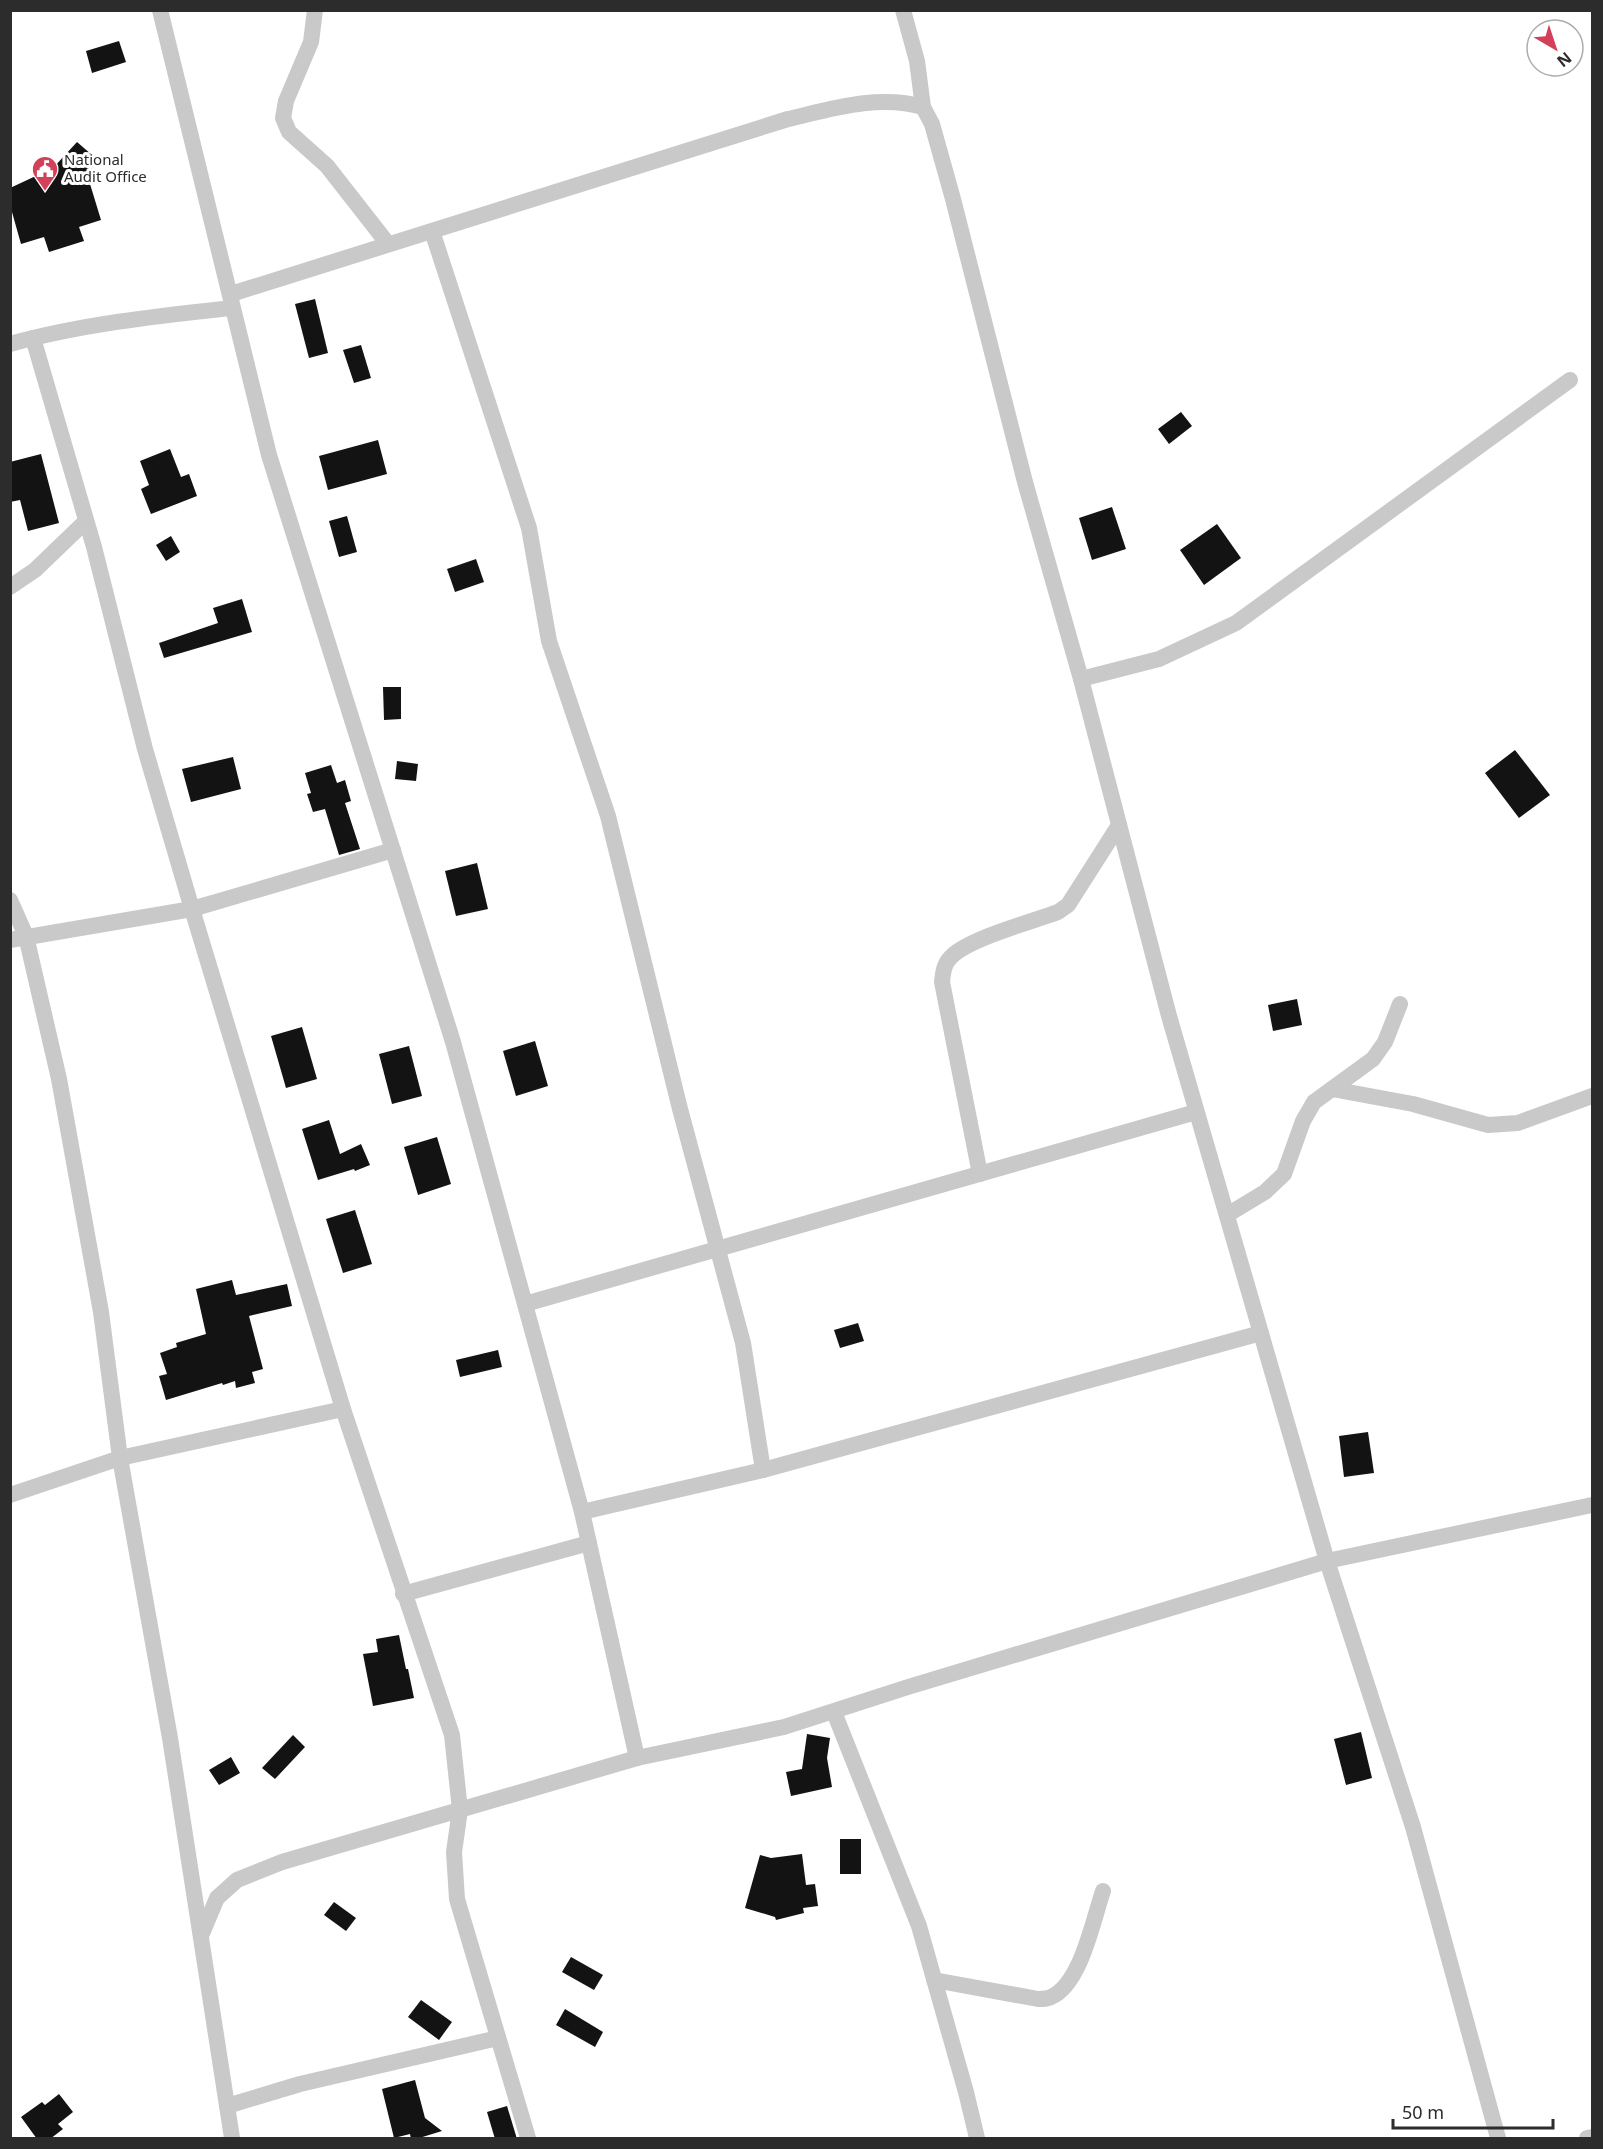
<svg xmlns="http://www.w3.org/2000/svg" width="1603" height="2149" font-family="'Noto Sans',sans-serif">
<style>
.building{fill:#131313}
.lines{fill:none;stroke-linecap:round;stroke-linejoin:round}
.minor{stroke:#c9c9c9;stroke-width:16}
.labels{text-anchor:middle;stroke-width:6;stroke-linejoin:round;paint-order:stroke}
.poi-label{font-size:15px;fill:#2c2c2c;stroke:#fff;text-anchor:start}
</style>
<rect width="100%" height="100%" fill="#fff"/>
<g class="building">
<polygon points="119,41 126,62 92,73 86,51"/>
<polygon points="77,142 99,161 87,174 101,220 79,227 84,241 49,252 44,237 21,244 10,205 10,188 53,168"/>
<polygon points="315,299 328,353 309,358 295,304"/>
<polygon points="361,345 371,378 354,383 343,350"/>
<polygon points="1181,412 1192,426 1169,444 1158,429"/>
<polygon points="378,440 387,474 328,490 319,456"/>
<polygon points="170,449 181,477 189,474 197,496 151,514 141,489 149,485 140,461"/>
<polygon points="41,454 59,523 28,531 20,500 10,502 10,462"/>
<polygon points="1112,507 1126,549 1092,560 1079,518"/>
<polygon points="347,516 357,552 339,557 329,521"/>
<polygon points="1217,524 1241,558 1204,585 1180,550"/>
<polygon points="171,536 180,552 166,561 156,545"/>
<polygon points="476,559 484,582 455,592 447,569"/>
<polygon points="242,599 252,632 164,658 159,643 218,623 213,608"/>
<polygon points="383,687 401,687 401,719 384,720"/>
<polygon points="1515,750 1550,795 1519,818 1485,773"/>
<polygon points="233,757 241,789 191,802 182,769"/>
<polygon points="397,761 418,764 416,781 395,779"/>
<polygon points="331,765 337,783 345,780 351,801 345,803 360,849 339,855 325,809 313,812 307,794 311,793 305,773"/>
<polygon points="477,863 488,909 456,916 445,871"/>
<polygon points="1297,999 1302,1025 1273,1031 1268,1005"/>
<polygon points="302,1027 317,1079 286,1088 271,1036"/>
<polygon points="535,1041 548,1086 516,1096 503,1051"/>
<polygon points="409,1046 422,1096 392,1104 379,1054"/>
<polygon points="329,1120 340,1154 361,1144 370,1165 355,1171 354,1169 318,1180 302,1129"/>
<polygon points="437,1137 451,1184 418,1195 404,1147"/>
<polygon points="355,1210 372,1264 343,1273 326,1219"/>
<polygon points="232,1280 236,1295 287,1284 292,1306 249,1316 263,1369 252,1372 255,1383 236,1388 235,1381 223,1385 222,1383 166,1400 159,1376 167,1374 160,1353 177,1347 176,1343 206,1334 196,1289"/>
<polygon points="858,1323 864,1341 840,1348 834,1330"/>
<polygon points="498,1350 502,1367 460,1377 456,1360"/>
<polygon points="1368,1432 1374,1473 1344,1477 1339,1436"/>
<polygon points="399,1635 406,1669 408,1669 414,1698 373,1706 363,1654 378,1652 376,1639"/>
<polygon points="1361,1732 1372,1778 1346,1785 1334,1739"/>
<polygon points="807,1734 830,1738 827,1758 832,1787 791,1796 786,1772 802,1769"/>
<polygon points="293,1735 305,1747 275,1779 262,1768"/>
<polygon points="231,1757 240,1773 219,1785 209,1770"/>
<rect x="840" y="1839" width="21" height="35"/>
<polygon points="802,1854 806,1885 815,1884 818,1906 803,1908 804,1913 776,1920 775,1917 745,1908 760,1855 771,1858"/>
<polygon points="334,1902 356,1918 346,1931 324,1915"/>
<polygon points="571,1957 603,1975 594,1990 562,1972"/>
<polygon points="421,2000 452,2022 439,2040 408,2017"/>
<polygon points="565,2009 603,2032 595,2047 556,2025"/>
<polygon points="415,2080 425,2118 442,2131 416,2139 411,2139 410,2134 394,2138 382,2089"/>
<polygon points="59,2094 73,2112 58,2124 63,2129 50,2139 37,2139 21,2117 42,2102 45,2105"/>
<polygon points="507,2106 517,2139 495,2139 487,2112"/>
</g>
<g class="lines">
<g class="minor">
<polyline points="160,10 269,455 453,1042 582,1512 637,1758"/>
<polyline points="315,10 311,42 286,101 283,118 289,132 327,166 388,244"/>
<polyline points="903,10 917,61 923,107"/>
<polyline points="432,231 529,528 549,641 608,816 680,1109 743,1343 763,1470"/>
<path d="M231,294L788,119C831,109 879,94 923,107L932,124L953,199L1025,482L1081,679L1169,1016L1327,1561L1413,1827L1498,2138"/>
<polyline points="33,338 94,547 145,749 192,909 343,1409 452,1735 460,1810 454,1852 457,1899 528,2138"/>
<path d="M10,344C82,324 158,316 231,308"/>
<polyline points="10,587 35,570 86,521"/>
<polyline points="1081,679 1159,659 1236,623 1570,380"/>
<polyline points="10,900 26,936 59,1079 101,1312 120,1458 170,1738 232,2138"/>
<polyline points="10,940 192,909 393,850"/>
<polyline points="1332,1089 1413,1104 1488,1125 1518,1123 1592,1096"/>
<path d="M980,1174L942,982C943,972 944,963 952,956C971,938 1031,922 1058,912L1068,905L1119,825"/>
<polyline points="1227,1215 1265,1192 1284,1174 1303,1121 1314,1102 1373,1059 1385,1042 1400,1004"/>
<polyline points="525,1304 1196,1112"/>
<polyline points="10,1495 120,1458 343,1409"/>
<polyline points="582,1512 763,1470 1261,1333"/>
<polyline points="403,1594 589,1543"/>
<polyline points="834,1712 919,1926 966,2092 977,2138"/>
<polyline points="201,1936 217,1898 237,1880 282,1862 637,1758 784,1727 908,1687 1327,1561 1592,1505"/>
<path d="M934,1980L1038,1999C1042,1999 1047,1999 1051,1997C1081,1984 1093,1920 1103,1891"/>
<polyline points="227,2106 300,2084 498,2038"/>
<polyline points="1587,2138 1592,2137"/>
</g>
</g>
<defs>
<g id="civic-pin" transform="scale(1.35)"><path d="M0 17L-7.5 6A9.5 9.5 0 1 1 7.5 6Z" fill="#d2405a" stroke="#fff"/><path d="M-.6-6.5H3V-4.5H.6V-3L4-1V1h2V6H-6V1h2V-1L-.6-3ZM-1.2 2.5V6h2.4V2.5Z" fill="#fff"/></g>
</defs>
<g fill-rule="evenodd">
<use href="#civic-pin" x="45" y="169"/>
</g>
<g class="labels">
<g class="poi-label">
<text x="64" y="165">National<tspan x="64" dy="17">Audit Office</tspan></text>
</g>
</g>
<rect width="1603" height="2149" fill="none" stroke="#2c2c2c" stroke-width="24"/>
<g transform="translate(1555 48) rotate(141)"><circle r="28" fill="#ffffff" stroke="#ababab" stroke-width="1.5"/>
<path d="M0-4.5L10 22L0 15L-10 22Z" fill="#d2405a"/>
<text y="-9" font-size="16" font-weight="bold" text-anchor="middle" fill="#2c2c2c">N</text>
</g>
<path d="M1393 2119v9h160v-9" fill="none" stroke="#2c2c2c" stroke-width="3"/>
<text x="1402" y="2119" font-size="18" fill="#2c2c2c" stroke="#ffffff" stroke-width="4.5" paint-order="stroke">50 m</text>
</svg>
